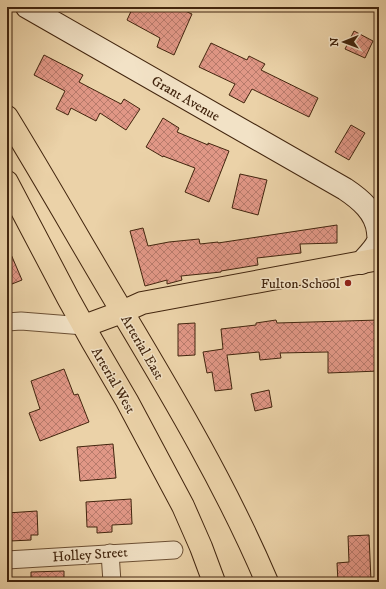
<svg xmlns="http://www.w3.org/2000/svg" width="386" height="589" font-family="'IM FELL DW Pica',serif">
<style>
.building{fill:url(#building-cross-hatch);stroke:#42250e}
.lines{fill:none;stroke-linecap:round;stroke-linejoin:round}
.street-casing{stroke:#6c5034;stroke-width:19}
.secondary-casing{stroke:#42250e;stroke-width:24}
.highway-casing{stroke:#42250e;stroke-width:24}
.street{stroke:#f2e2c6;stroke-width:17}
.secondary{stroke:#f2e2c6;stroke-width:22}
.highway{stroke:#ebd2a8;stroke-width:22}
.poi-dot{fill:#8f2418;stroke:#f2e2c6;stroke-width:1.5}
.labels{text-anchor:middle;stroke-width:3;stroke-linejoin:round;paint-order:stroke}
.street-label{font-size:14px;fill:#42250e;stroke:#f2e2c6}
.poi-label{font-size:14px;fill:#42250e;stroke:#f2e2c6;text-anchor:end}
</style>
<defs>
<pattern id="building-cross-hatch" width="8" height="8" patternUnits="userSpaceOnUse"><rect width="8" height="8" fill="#e19786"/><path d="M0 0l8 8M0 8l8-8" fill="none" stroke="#b87b6c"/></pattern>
</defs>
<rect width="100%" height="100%" fill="#ebd2a8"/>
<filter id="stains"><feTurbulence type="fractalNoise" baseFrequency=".005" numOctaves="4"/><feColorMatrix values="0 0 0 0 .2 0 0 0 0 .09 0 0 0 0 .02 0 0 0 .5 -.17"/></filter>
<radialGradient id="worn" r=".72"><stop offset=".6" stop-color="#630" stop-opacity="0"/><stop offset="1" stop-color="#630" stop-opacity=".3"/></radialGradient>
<g class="building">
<polygon points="133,7 176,7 192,14 174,55 157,47 160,38 127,20"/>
<polygon points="354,31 373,41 365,58 345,49"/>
<polygon points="211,43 247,60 249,56 265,64 261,70 318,98 309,117 252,89 244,103 229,95 235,84 199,67"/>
<polygon points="44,55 83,75 79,82 121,104 124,99 140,109 126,130 100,113 96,121 71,108 68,115 56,109 65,91 34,75"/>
<polygon points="163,118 179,128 177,132 208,145 208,143 229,151 209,202 185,192 195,168 163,156 163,157 146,147"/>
<polygon points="351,125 365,133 349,160 335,152"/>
<polygon points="240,174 267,180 258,215 232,208"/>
<polygon points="337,225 337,243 300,244 301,253 257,258 258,265 221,271 221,272 181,276 182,280 167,284 167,280 145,286 130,231 143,228 148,246 169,242 199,239 200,244 218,242 218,243"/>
<polygon points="7,245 22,280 7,286"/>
<polygon points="276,320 277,323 379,320 379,371 328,373 328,352 280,353 281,358 260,360 259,352 227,355 232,389 215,391 212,372 207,373 203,352 223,349 221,329 256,325 256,323"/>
<polygon points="195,323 195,355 178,356 178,324"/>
<polygon points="64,369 74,395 78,394 89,422 40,441 29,413 40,409 31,381"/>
<polygon points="269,390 272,407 255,411 251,394"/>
<polygon points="113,444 116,478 80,481 77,447"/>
<polygon points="131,499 132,524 112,525 112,532 97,533 97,527 87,527 86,502"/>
<polygon points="37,511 38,535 31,535 31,540 10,541 9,524 7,524 7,513"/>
<polygon points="369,535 371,581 338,582 337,563 349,562 348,536"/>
<polygon points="64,571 64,582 31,582 31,572"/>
</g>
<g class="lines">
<g class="street-casing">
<g id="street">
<polyline points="7,322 21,321 84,326"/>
<polyline points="110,553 112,582"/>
<polyline points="7,560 174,550"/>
</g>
</g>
<g class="secondary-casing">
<path id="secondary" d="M27,7L345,189C360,199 376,212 378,232C378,234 379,238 378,241C375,249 366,257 361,263"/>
</g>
<g class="highway-casing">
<g id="highway">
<path d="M7,117C47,182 84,248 123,313C175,400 227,488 267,582"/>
<polyline points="7,182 68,298 92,341 127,401 183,506 201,547 214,582"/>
<polyline points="84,326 122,312 142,303 379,259"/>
</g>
</g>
<use href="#street" class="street"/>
<use href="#secondary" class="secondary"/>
<use href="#highway" class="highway"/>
</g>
<circle class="poi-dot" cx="348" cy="283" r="4"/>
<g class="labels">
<g class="street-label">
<text transform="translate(186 98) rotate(30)" y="5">Grant Avenue</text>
<text transform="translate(143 347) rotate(60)" y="5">Arterial East</text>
<text transform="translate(114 380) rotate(60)" y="5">Arterial West</text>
<text transform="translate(90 554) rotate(-4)" y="5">Holley Street</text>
</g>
<g class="poi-label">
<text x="340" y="288">Fulton School</text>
</g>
</g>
<rect width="386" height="589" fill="none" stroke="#ebd2a8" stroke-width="24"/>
<rect x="8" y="8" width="370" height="573" fill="none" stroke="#42250e" stroke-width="2"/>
<rect x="12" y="12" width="362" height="565" fill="none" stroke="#42250e"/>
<g transform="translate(344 42) rotate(269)" stroke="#f2e2c6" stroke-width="3" paint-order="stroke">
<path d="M0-3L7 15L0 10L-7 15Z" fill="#42250e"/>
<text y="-6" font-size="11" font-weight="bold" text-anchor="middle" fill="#42250e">N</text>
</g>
<rect width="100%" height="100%" filter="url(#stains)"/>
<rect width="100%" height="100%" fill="url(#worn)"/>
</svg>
